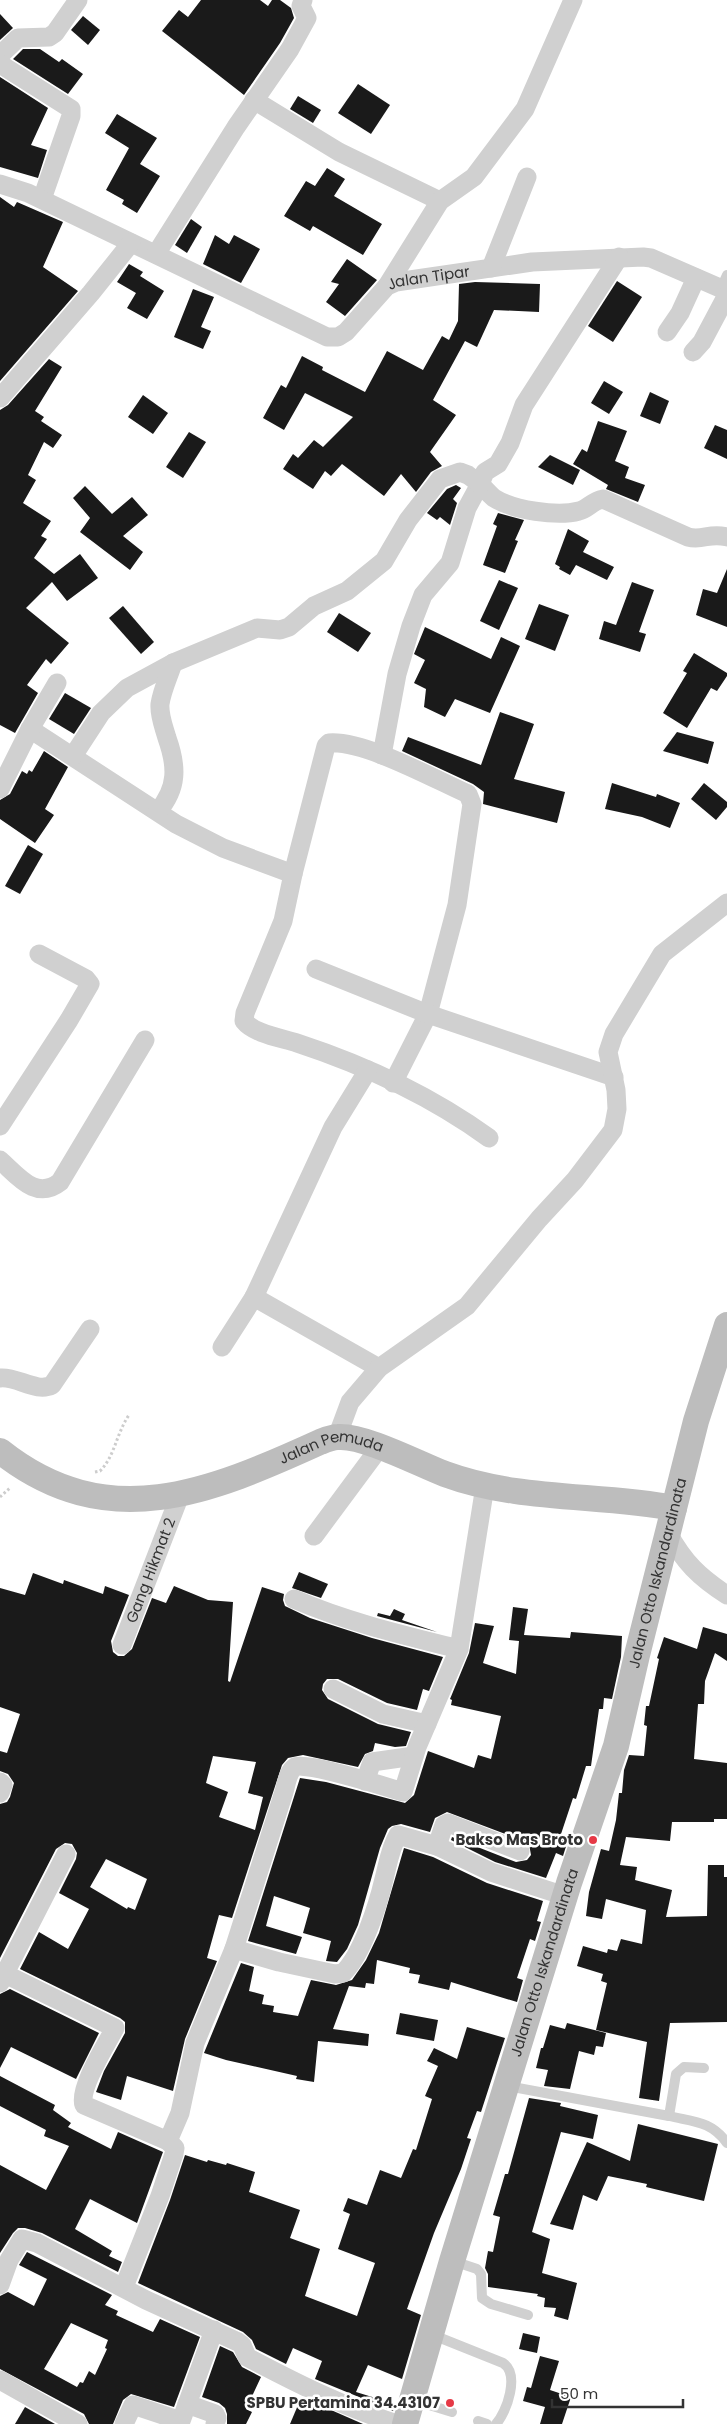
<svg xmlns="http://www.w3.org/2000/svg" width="727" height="2424" font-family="Poppins,sans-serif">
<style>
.building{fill:#1a1a1a;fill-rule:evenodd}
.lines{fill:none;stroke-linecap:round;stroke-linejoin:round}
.path{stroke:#cdcdcd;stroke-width:3;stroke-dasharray:2.5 2.5;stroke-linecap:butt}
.lane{stroke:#d0d0d0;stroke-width:10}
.street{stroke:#d0d0d0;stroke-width:19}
.secondary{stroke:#bdbdbd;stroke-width:26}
.poi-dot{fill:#e63946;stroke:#fff;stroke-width:2}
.labels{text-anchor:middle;stroke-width:5;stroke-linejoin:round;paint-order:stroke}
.street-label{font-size:15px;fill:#333;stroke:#fff}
.poi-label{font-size:15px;font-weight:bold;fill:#333;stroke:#fff;text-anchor:end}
</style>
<rect width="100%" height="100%" fill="#fff"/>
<g class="building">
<polygon points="201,0 260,0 268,6 272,0 280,0 291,8 294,18 280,43 244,95 162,31 179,10 188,17"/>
<polygon points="0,14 13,28 0,40"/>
<polygon points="83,16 100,30 88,45 71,30"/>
<polygon points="23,49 40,49 59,62 62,59 83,74 68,94 13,59"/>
<polygon points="0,77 48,108 31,145 47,150 38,178 0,167"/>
<polygon points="358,84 390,105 371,134 338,113"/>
<polygon points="298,96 321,110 313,123 290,109"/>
<polygon points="117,114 157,138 140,164 160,176 137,213 122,204 124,200 106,190 129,148 105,133"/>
<polygon points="327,168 345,179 334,196 382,224 363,255 313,226 310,231 284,216 306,181 315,186"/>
<polygon points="0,197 14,207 17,202 63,222 43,267 78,291 0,381"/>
<polygon points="191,219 202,227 187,253 175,245"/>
<polygon points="215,235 229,244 234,235 260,249 241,283 203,264"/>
<polygon points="347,259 377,280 345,316 326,302 339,284 331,282"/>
<polygon points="129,264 143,272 140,276 164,291 147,319 127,308 136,293 117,282"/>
<polygon points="617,281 642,297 613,342 588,326"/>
<polygon points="475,282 540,284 539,312 494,310 477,347 465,341 433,400 456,415 430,452 442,466 431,472 416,492 401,474 384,496 342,464 331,476 325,471 313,489 283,469 293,454 298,458 314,440 323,447 353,417 305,393 284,430 263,418 281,385 286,388 302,356 323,367 322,370 365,392 387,351 423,370 442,336 449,340 458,321 459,284"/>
<polygon points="193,289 214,297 201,327 211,331 203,349 174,337"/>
<polygon points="49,359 62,367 35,411 44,417 41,421 62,435 53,448 44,442 28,475 36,480 23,503 51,521 41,536 47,539 34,558 54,574 80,554 98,578 67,601 52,582 26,608 69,643 51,664 46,659 27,685 38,693 15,733 0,725 0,410 8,405"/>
<polygon points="604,381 623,392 609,414 591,403"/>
<polygon points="650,392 669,401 660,424 640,416"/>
<polygon points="143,395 168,413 153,434 128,417"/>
<polygon points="598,421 627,431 615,461 629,467 625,478 645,485 638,502 606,489 608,485 573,464 582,449 587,452"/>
<polygon points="715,425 727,430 727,459 704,448"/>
<polygon points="189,432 206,442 183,478 166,467"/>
<polygon points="550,455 580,470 573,485 538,467"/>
<polygon points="456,485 461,488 453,499 457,503 450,525 440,517 437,520 427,513 447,489"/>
<polygon points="85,486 112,514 132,497 148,515 123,536 143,552 130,570 80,532 90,518 73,498"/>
<polygon points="498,513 524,520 515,540 518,541 505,573 483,565 497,526 493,524"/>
<polygon points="568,529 589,541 583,552 614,567 607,580 576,565 570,575 559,569 560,567 555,564"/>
<polygon points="727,569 727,627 696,615 703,589 717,593"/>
<polygon points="499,580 518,588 499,630 480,621"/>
<polygon points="632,582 654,590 639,632 646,634 640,652 599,639 604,621 616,625"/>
<polygon points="539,604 569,615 555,651 525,639"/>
<polygon points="123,606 154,642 141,654 109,618"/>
<polygon points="339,613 371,633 358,652 327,632"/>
<polygon points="425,627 491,659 501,637 520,646 490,713 455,699 445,717 424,707 426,689 414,683 425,660 414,654"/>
<polygon points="694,653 727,673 727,676 717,691 711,688 687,728 663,713 687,673 683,671"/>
<polygon points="65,693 91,708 74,734 49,719"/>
<polygon points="500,712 534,724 514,779 565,792 557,823 483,804 484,792 473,784 402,751 408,737 481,765"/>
<polygon points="677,732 714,742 708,764 663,751"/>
<polygon points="44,751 68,767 45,809 54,815 35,843 0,819 0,800 10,794 22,771 27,774 29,770 32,772"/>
<polygon points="612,783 656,797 657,794 680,803 670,828 642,817 605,809"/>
<polygon points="704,783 727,802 727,807 716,820 691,799"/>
<polygon points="28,845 43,854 20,894 5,886"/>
<polygon points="299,1572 328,1584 321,1598 292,1588"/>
<path d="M33,1573L63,1584L64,1580L103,1594L105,1586L129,1595L111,1641L113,1652L118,1656H124L132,1649L152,1598L166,1603L174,1586L208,1600L233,1602L228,1681L230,1682L262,1587L284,1594L283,1600L285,1606L310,1618L372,1638L443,1657L429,1691L423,1689L417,1710L387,1703L338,1679H327L323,1684L322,1690L328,1699L378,1724L411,1732L406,1746L395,1747L375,1743L373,1751L365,1754L358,1767L303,1755L288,1758L282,1765L232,1918L219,1915L207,1958L217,1961L185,2039L173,2091L127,2076L121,2100L96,2092L104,2071L125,2033V2022L120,2018L20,1969L39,1932L68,1949L89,1909L59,1893L76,1859L77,1853L72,1844L65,1843L56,1849L0,1958V1804L7,1802L10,1797L14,1783L8,1774L0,1771V1751L7,1753L20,1714L0,1707V1588L25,1595ZM213,1756L256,1762L248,1793L263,1797L255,1830L219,1817L228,1792L206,1783ZM106,1859L147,1879L135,1910L128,1907L127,1909L90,1887Z"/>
<polygon points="513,1607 528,1609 524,1635 570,1638 571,1632 622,1636 621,1657 612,1699 604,1698 603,1709 599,1709 591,1766 586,1766 576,1799 573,1798 560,1837 568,1840 563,1856 556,1853 546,1878 495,1862 451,1840 452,1837 516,1862 527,1860 531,1855 529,1844 524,1841 447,1812 435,1818 430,1832 401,1824 392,1826 388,1829 380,1848 358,1925 347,1949 337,1962 326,1961 331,1941 303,1933 310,1908 274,1896 266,1926 302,1937 296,1954 248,1941 300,1778 326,1782 405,1803 414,1795 428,1751 474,1768 478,1755 491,1759 501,1716 451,1705 452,1700 450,1699 469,1653 475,1623 494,1626 483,1663 516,1674 519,1641 509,1640"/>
<polygon points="394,1609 405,1614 402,1620 437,1632 377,1616 378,1613 390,1616"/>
<polygon points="703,1627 727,1634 727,1661 715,1653 705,1681 704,1704 698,1704 694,1759 727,1763 727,1819 714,1819 714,1822 672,1822 670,1841 626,1837 620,1865 637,1867 635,1880 672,1890 666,1917 707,1916 708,1865 724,1865 724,1877 727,1877 727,2022 670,2023 659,2101 639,2098 647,2042 596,2030 607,1983 601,1981 603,1974 577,1966 583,1946 607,1953 608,1949 617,1951 621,1939 642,1944 646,1910 606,1899 602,1919 586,1916 589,1892 601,1849 609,1851 616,1820 619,1793 622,1793 624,1770 629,1755 644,1756 647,1726 644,1725 646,1706 649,1706 659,1659 657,1658 664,1637 697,1649"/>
<polygon points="404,1848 433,1857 487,1883 543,1901 537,1921 541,1922 535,1941 530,1939 517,1978 523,1980 517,2002 451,1982 449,1990 418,1983 420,1975 409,1973 410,1968 377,1960 374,1984 366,1983 365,1988 349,1986 333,2029 369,2034 368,2046 318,2041 314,2082 296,2079 297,2076 226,2060 204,2053 241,1963 254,1967 249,1991 264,1995 262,2004 274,2006 273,2012 298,2016 311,1980 336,1985 352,1980 366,1960 379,1933"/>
<polygon points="10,1989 99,2033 76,2079 11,2047 0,2068 0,1994"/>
<polygon points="400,2013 438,2020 434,2041 396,2034"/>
<polygon points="567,2023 606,2033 603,2047 596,2046 594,2055 579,2051 570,2089 544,2086 548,2070 536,2068 541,2048 543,2048 550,2025 565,2029"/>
<polygon points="467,2027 505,2038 481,2112 477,2111 467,2138 471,2139 461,2169 434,2233 407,2309 421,2315 402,2379 368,2365 356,2392 395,2404 393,2411 315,2379 322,2361 293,2348 286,2364 256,2349 252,2340 243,2332 138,2283 170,2200 185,2155 207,2162 208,2160 226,2165 227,2163 255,2172 249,2192 300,2210 290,2238 320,2249 305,2296 357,2316 375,2263 338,2249 350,2214 343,2211 348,2198 367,2205 380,2170 401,2178 413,2149 416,2150 432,2099 425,2096 438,2066 427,2061 434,2048 457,2059"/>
<polygon points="0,2076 55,2105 53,2110 71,2123 68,2127 111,2149 118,2132 163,2152 137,2223 90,2199 75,2229 112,2251 109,2256 122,2262 118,2272 42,2233 25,2228 18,2228 13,2233 0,2253 0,2165 46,2190 69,2146 44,2136 46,2130 0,2106"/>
<polygon points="529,2098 561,2103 560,2106 598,2115 593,2139 561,2132 532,2232 550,2239 542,2273 577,2283 568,2320 554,2316 556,2308 544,2307 545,2298 537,2296 538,2294 488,2287 488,2274 485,2268 488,2251 493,2252 500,2217 493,2215 505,2174 508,2174"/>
<polygon points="638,2124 718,2144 704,2201 646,2187 647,2184 608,2176 597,2201 583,2195 573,2230 550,2224 587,2142 630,2161"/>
<path d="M27,2252L112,2295L105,2305L118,2311L116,2315L153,2332L160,2319L200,2337L174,2407L131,2394L123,2400L113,2424H89L84,2414L0,2369V2296L8,2292L34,2306L47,2279L19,2265ZM71,2323L108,2340L105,2348L107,2349L95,2375L89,2371L83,2383L80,2382L77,2387L44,2369Z"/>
<polygon points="523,2333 540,2337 537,2353 519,2349"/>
<polygon points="220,2346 233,2352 242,2367 261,2377 246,2409 252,2412 246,2424 227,2424 227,2414 225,2408 219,2403 202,2397"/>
<polygon points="540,2356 559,2361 550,2390 571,2397 562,2424 540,2424 545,2407 523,2401 527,2387 531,2388"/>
<polygon points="301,2398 306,2399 363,2424 290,2424"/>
<polygon points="25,2407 55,2424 15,2424"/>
</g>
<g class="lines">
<g class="path">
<path d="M95,1472L100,1471C115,1456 116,1434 129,1415"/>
<polyline points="0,1497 11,1487"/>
</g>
<g class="lane">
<polyline points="721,288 727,275"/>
<polyline points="507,2086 669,2116 676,2074 684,2067 704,2068"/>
<path d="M669,2116C694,2122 711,2121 727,2143"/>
<polyline points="453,2261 477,2269 481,2274 482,2298 491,2304 528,2315"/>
<path d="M433,2335L503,2363C520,2374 507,2412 496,2424"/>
<polyline points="413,2400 452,2412"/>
<polyline points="478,2421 487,2424"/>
</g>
<g class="street">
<polyline points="0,55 18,38 49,37 55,33 78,0"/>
<polyline points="0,64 71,109 71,116 42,199"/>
<polyline points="254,100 339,152 440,201"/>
<path id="s1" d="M0,184L28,193L327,337H338L346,332L387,286L396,282L532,262L643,257L651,258L727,291"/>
<polyline points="156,254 236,127 290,49 307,18 301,6 303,0"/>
<polyline points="491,268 527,177"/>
<polyline points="387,286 440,201 474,177 525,109 573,0"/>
<polyline points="667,332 680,313 696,278"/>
<polyline points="693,352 702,342 727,295"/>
<polyline points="0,398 91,293 131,243"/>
<path d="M30,729L176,824L223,848L293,874L283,921L245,1013L244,1021C254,1034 282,1038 297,1043C364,1065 431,1096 489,1138"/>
<path d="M382,755L397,674L411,626L423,595L450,563L467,508L480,484C485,489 489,494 494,498C513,510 557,517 579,511C588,509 592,501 603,499L688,537C703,541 710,532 727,537"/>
<polyline points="73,756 101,713 127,688 173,663 257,628 280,630 289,627 314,606 347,591 384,561 408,520 440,479 460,472 468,475 480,484 485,472 498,464 510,443 524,405 619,257"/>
<polyline points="0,789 30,729 57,683"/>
<path d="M158,811C178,788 177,766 167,738C164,727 159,716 160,704C162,690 169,676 173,663"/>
<path d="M293,874L326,746L329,743C364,740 434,779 468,794L472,804L457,905L428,1014L393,1083"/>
<polyline points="316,969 428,1014 614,1077"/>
<polyline points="0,1126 69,1020 90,984 86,979 39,954"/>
<path d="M0,1160C18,1176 36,1201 60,1182L145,1040"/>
<polyline points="254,1297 379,1368"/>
<polyline points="222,1347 254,1297 333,1127 368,1070"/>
<path d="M0,1378C17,1376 36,1393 52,1385L90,1329"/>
<polyline points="337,1437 350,1402 379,1368 467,1306 539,1219 575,1180 613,1130 617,1109 616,1090 608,1052 614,1034 662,954 727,903"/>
<path d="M668,1533C684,1562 699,1577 727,1595"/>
<polyline points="314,1536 380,1447"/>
<path d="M294,1599C347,1622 403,1635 459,1649"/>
<path id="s2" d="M122,1645L180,1495"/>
<polyline points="333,1689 383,1714 427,1724"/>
<polyline points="365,1781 372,1762 414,1756"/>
<polyline points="0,1782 3,1785 0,1793"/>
<polyline points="437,1846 444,1825 448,1823 520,1851"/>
<path d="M234,1949L284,1792C286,1785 288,1771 295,1767C304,1761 387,1787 403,1792L417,1747L459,1649L485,1486"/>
<path d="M5,1974L115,2028C107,2043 78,2089 84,2105L168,2141L180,2113L195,2043L234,1949L279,1962L335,1974L343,1973C362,1955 378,1905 384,1879C388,1864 390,1848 398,1835L437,1846L491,1872L565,1896"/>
<polyline points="0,1983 66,1854"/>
<path d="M0,2285L9,2260L22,2239L37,2243L146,2300L238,2342L242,2345L247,2357C296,2383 344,2407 397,2424"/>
<polyline points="124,2287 160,2196 174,2154 175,2148 168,2141"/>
<polyline points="0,2380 78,2424"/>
<polyline points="187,2404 215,2414 217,2418 215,2424"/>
<polyline points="124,2424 133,2405 181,2421 214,2330"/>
</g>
<g class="secondary">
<path id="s3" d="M0,1451C107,1536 210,1492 320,1442C325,1440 332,1437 338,1437C364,1435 419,1464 445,1474C518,1501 599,1494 674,1508"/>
<path id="s4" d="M405,2424L452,2261L569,1883L616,1746L637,1655L696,1421L727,1325"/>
</g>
</g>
<g class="poi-dot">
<circle cx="593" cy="1840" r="5"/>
<circle cx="450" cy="2403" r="5"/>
</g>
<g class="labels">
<g class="street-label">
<text dy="5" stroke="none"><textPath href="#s1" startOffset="486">Jalan Tipar</textPath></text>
<text dy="5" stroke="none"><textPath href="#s3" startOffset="352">Jalan Pemuda</textPath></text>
<text dy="5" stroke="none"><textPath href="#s2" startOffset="80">Gang Hikmat 2</textPath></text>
<text dy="5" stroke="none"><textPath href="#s4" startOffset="888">Jalan Otto Iskandardinata</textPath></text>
<text dy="5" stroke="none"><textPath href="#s4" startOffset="482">Jalan Otto Iskandardinata</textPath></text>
</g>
<g class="poi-label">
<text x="583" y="1845">Bakso Mas Broto</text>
<text x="440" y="2408">SPBU Pertamina 34.43107</text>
</g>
</g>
<path d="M552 2399v8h131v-8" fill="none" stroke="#333333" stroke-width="2.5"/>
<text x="560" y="2399" font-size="15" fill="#333333" stroke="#ffffff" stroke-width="4" paint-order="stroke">50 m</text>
</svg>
